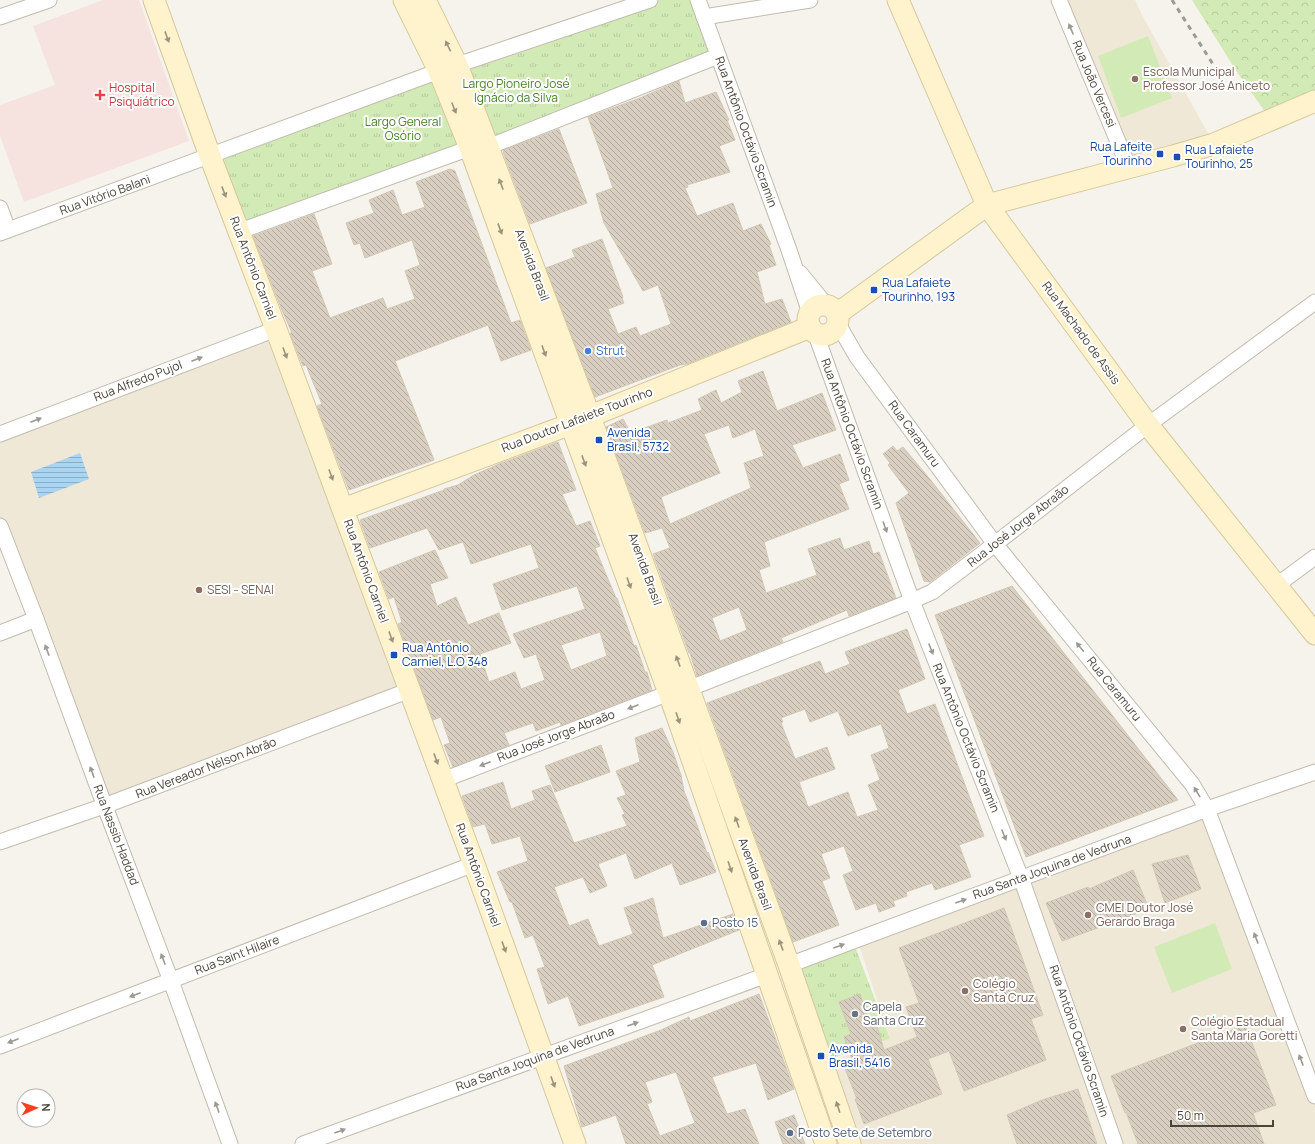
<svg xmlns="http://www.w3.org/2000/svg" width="1315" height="1144" font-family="Manrope,sans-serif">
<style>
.education{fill:#efe8d6}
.medical{fill:#f6e3e0}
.green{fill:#d2eab5}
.forest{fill:url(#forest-crowns)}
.park{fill:url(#park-tufts)}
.water{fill:url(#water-rules)}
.building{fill:url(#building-back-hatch);stroke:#d3c7b4;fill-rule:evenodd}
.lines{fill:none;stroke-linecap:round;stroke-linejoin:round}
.street-casing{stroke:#c2bbae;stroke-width:17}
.secondary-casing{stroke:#d6c79b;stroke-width:23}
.street{stroke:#fff;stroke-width:15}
.secondary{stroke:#fff3cd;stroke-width:21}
.rail{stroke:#9a9a9a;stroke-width:3;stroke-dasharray:5 5;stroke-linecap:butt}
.oneway{fill:#9c9892}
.oneway2{fill:#9c937c}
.education-dot{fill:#8d6e63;stroke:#fff;stroke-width:1.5}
.health-dot{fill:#e0444e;stroke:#fff;stroke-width:1.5}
.transit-dot{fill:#1a4fb4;stroke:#fff;stroke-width:1.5}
.shop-dot{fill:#3f7fe0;stroke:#fff;stroke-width:1.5}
.service-dot{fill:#5c6f8a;stroke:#fff;stroke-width:1.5}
.worship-dot{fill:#6b7280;stroke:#fff;stroke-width:1.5}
.labels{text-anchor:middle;stroke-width:4;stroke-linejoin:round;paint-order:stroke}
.education-label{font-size:12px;fill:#785e54;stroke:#fff;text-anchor:start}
.park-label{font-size:12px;fill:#4a7f2a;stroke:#fff}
.street-label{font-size:12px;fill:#4b4439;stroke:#fff}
.health-label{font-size:12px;fill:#be3a42;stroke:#fff;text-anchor:start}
.transit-label{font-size:12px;fill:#164399;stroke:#fff;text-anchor:start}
.shop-label{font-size:12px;fill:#366cbe;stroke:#fff;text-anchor:start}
.service-label{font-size:12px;fill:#4e5e75;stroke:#fff;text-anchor:start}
.worship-label{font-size:12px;fill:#5b616d;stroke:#fff;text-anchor:start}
</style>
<defs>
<pattern id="forest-crowns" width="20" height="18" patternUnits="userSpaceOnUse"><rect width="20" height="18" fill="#d2eab5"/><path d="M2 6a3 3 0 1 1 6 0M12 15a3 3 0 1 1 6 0" fill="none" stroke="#b6ca9c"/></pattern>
<pattern id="park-tufts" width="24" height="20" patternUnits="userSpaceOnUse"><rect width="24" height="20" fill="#d2eab5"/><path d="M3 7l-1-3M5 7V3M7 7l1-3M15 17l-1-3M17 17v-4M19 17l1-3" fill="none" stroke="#b6ca9c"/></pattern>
<pattern id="water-rules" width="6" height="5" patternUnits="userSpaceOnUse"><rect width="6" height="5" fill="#a9d4f2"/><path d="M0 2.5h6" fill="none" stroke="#8caec5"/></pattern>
<pattern id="building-back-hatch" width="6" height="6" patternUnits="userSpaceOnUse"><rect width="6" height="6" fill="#d8cfc1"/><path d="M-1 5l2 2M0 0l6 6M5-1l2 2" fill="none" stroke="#b1aa9e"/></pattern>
</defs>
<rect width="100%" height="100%" fill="#f6f3ec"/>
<g class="education">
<polygon points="1059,0 1135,0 1142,15 1214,144 1129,168"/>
<polygon points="276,329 407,683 106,797 0,526 0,434"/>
<polygon points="1207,809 1315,1096 1315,1144 1115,1144 1021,878"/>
<polygon points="1019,883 1109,1144 855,1144 826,1063 890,1039 858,942"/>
</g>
<polygon class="medical" points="103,0 139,0 189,141 24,202 0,136 0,105 55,85 33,26"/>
<g class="green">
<polygon points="1148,36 1172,98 1121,118 1098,56"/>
<polygon points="1215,923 1232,969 1172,993 1154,947"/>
</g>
<polygon class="forest" points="1192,0 1315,0 1315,95 1268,116 1235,69"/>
<g class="park">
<polygon points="650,0 698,0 718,56 488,147 457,65"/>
<polygon points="439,71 470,148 240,231 210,156"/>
<polygon points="854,944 890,1039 826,1060 794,966"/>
</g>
<polygon class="water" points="80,453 89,479 39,498 31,472"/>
<g class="building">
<polygon points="679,81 685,103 716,92 729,120 727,120 735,140 719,146 730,172 687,185 688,187 685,188 697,216 733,203 743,231 761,224 771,244 769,245 776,265 757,272 765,304 782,299 791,322 687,364 680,365 595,397 546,268 575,257 572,250 602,239 623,297 622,298 624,303 608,309 618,334 636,327 640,336 671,324 658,285 643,291 604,223 596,194 613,188 588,117 640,98"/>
<polygon points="559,129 587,203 530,224 503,152 504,150"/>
<polygon points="450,169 455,171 511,323 520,320 531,350 501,361 488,325 395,361 434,460 349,490 317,406 322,404 306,365 303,366 290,333 292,333 282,310 253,236 314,214 332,264 312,271 330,318 383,298 387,309 415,299 405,271 420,265 412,240 365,258 360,243 354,245 346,223 374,213 369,200 393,190 402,215 425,207 416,182"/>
<path d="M763,371L777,411L822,393L836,430L792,445L803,468L840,454L849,480L839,484L849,509L764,542L770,566L759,570L766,593L817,575L808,549L840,538L844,550L869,541L873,554L879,552L896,598L849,616L847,610L781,638L783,642L697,676L690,653H689L653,554L670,548L662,528L645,533L606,427L623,419L633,437L639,430L667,420L668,423L702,410L698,399L716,390L721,403L742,392L738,381ZM729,425L733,438L755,429L764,456L744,463L751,488L670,524L661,497L720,473L704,434ZM739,607L747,630L720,641L712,618Z"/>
<path d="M558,442L576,490L562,494L576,526L590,521L600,546L595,548L616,598H617L634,646L636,645L645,672H647L652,690L561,725L560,722L536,731L533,723L504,733L509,745L453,767L444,745L450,743L441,717L433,720L398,624L402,622L394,597L389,599L379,572L435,550L448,578L430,584L437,606L456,597L468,625L499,613L511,643L480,654L489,682L515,672L521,689L545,680L536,654L524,658L513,634L585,609L577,586L502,610L493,584L539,568L531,544L471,564L463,542L439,550L427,528L370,548L360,520L444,490V489L458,485L474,475L499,464ZM600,632L607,656L571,670L561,645Z"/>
<polygon points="893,446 897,451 903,447 929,478 980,543 930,582 924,581 896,503 909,493 888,465 890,463 883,454"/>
<polygon points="1012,586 1178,800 1026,857 935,615"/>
<path d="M907,629L925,679L898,690L907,714L935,704L984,836L959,845L971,877L935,890L932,883L906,892L907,896L893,901L895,906L879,912L876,903L856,910L843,875L853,871L844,846L821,854L830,878L822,881L839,925L793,942L707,703L820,661L825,674L850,664L845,652ZM805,709L810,722L838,711L848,736L881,724L889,748L871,755L880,780L868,785L878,810L857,817L848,792L808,807L799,782L835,769L827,747L795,759L781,723L783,722L781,718Z"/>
<polygon points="662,728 673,752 681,775 684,791 697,825 707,853 708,852 716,872 680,885 672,863 635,879 626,853 598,864 607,886 590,893 583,877 554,887 569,926 588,919 599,946 633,934 624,908 653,898 663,938 733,914 739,930 652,965 664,997 579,1026 568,996 548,1004 537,969 545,967 533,935 525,938 512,902 510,902 497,872 528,861 520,836 492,844 485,824 473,827 462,796 503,782 511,809 535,800 532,791 550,785 574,843 627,826 622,815 625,814 617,798 626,795 616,771 640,762 635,738"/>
<polygon points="601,745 610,772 555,792 545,766"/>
<polygon points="1188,855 1201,889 1165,903 1152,864"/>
<polygon points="1133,870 1149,909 1062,941 1046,903 1088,887 1089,889"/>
<polygon points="1004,908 1043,1015 1031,1019 1046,1060 964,1091 949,1051 928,1059 942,1094 864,1124 855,1099 857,1099 844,1066 853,1062 844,1037 851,1034 839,1002 860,994 871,1028 877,1026 884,1050 917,1037 906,1007 919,1003 899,948"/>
<path d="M759,994L794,1089L768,1100L756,1063L712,1077L727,1114L745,1109L759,1144H626L616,1115L582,1127L564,1066L661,1030L689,1017L690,1021ZM676,1072L695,1123L660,1136L647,1104L652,1102L645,1082Z"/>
<polygon points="1245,1025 1276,1105 1253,1113 1264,1144 1138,1144 1126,1112 1125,1113 1111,1076"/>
<polygon points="1078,1089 1097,1144 1017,1144 1007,1115 1042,1100"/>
<polygon points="794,1115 805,1144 783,1144 775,1122"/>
</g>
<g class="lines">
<g class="street-casing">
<g id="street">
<polyline points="698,0 789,250 810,313"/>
<polyline points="1059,0 1129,168"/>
<polyline points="0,17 49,0"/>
<polyline points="704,17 810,0"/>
<polyline points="457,65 650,0"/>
<polyline points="488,147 718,56"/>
<polyline points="0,208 8,230"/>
<polyline points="240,231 470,148"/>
<polyline points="0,233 439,71"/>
<polyline points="800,273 826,305"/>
<polyline points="838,324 857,357 995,544 1192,784 1207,809 1315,1096"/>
<polyline points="815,332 912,601 1021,878 1115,1144"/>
<polyline points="0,434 276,329"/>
<polyline points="0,526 36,619 101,796 171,981 230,1144"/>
<polyline points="1277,585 1315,557"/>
<polyline points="0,633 36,619"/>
<polyline points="688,689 912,601 932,592 995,544 1148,425 1315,302"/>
<polyline points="443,780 669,693"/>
<polyline points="0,842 104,806 410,690"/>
<polyline points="789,965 1207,809 1315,772"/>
<polyline points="0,1046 474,864"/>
<polyline points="303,1144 767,975"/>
</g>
</g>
<g class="secondary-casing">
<g id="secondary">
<polyline points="154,0 210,156 276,329 474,864 575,1144"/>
<polyline points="404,0 439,71 470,148 669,693 826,1144"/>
<polyline points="425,0 457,65 590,417 789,965 850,1144"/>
<polyline points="898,0 987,205 1148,425 1315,634"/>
<circle cx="823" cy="320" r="15"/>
<polyline points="837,314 987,205 1173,156 1214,144 1315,101"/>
<polyline points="343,509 571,424 810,327"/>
</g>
</g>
<use href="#street" class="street"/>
<use href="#secondary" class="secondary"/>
<polyline class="rail" points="1172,0 1225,83"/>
</g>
<defs><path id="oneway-solid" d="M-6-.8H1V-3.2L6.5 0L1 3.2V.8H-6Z"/></defs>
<g class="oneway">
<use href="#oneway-solid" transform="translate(1071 29) rotate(-113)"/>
<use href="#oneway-solid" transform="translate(197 359) rotate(-21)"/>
<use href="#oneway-solid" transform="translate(36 420) rotate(-21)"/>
<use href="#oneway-solid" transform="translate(885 527) rotate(70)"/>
<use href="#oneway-solid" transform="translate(1080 647) rotate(-129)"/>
<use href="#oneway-solid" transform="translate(931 649) rotate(68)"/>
<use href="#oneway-solid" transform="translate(47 650) rotate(-110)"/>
<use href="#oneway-solid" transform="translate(633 707) rotate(159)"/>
<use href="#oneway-solid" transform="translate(485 764) rotate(159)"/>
<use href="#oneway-solid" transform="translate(92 772) rotate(-110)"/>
<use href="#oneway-solid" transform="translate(1197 792) rotate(-121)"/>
<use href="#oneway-solid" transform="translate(1004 835) rotate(68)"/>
<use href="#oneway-solid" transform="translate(961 901) rotate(-20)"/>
<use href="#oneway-solid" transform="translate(1256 938) rotate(-111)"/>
<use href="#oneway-solid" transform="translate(839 946) rotate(-20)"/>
<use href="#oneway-solid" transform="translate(163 959) rotate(-111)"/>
<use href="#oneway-solid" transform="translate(135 995) rotate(159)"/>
<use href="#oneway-solid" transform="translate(633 1024) rotate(-20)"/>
<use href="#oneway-solid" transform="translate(13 1041) rotate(159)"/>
<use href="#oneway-solid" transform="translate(1301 1060) rotate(-111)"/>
<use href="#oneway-solid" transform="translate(217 1107) rotate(-110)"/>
<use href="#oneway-solid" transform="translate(340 1131) rotate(-20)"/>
</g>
<g class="oneway2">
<use href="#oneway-solid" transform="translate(167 37) rotate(70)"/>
<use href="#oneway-solid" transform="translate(448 46) rotate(-116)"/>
<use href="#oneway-solid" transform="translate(454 108) rotate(68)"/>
<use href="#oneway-solid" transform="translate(501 184) rotate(-111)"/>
<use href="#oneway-solid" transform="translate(224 192) rotate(69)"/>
<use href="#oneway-solid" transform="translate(500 229) rotate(70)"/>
<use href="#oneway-solid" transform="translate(544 351) rotate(70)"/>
<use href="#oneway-solid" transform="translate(285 353) rotate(70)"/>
<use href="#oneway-solid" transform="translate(584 461) rotate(70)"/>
<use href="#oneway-solid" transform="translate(331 475) rotate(70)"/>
<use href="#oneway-solid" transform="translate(629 583) rotate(70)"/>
<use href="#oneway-solid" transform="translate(391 637) rotate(70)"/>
<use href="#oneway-solid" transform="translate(678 661) rotate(-110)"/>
<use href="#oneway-solid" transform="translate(678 718) rotate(71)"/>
<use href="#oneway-solid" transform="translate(436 759) rotate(70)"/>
<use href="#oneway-solid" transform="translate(737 822) rotate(-110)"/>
<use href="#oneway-solid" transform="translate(730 867) rotate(71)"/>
<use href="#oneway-solid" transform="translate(781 945) rotate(-110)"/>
<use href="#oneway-solid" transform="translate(504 947) rotate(70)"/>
<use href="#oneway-solid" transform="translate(553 1082) rotate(70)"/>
<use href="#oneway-solid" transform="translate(838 1107) rotate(-108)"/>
</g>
<g class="education-dot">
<circle cx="1135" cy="79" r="4"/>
<circle cx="199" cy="590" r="4"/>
<circle cx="1088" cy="915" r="4"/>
<circle cx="965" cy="991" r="4"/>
<circle cx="1183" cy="1029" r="4"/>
</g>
<path class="health-dot" d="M98 89h4v4h4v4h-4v4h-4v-4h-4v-4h4z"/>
<g class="transit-dot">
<rect x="1156" y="150" width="8" height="8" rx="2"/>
<rect x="1173" y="153" width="8" height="8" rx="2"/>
<rect x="870" y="286" width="8" height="8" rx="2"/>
<rect x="595" y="436" width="8" height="8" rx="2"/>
<rect x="390" y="651" width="8" height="8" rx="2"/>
<rect x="817" y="1052" width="8" height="8" rx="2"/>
</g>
<circle class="shop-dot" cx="588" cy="351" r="4"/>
<g class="service-dot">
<circle cx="704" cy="923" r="4"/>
<circle cx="790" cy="1133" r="4"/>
</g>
<circle class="worship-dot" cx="855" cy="1014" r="4"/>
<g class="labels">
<g class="education-label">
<text x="1143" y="76">Escola Municipal<tspan x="1143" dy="14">Professor José Aniceto</tspan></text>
<text x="207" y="594">SESI - SENAI</text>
<text x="1096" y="912">CMEI Doutor José<tspan x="1096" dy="14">Gerardo Braga</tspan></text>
<text x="973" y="988">Colégio<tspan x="973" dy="14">Santa Cruz</tspan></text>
<text x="1191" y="1026">Colégio Estadual<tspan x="1191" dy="14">Santa Maria Goretti</tspan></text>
</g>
<g class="park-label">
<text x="516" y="88">Largo Pioneiro José<tspan x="516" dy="14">Ignácio da Silva</tspan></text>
<text x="403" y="126">Largo General<tspan x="403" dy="14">Osório</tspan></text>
</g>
<g class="street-label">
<text transform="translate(1094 84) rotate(67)" y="4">Rua João Vercesi</text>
<text transform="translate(746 132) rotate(70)" y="4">Rua Antônio Octávio Scramin</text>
<text transform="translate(105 195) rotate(-20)" y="4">Rua Vitório Balani</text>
<text transform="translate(532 265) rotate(69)" y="4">Avenida Brasil</text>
<text transform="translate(253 268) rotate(69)" y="4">Rua Antônio Carniel</text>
<text transform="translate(1081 333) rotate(54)" y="4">Rua Machado de Assis</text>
<text transform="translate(138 381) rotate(-21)" y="4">Rua Alfredo Pujol</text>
<text transform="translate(577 420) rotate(-21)" y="4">Rua Doutor Lafaiete Tourinho</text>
<text transform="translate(852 434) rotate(70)" y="4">Rua Antônio Octávio Scramin</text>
<text transform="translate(914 434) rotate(54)" y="4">Rua Caramuru</text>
<text transform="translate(1018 526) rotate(-38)" y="4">Rua José Jorge Abraão</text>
<text transform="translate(645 569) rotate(70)" y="4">Avenida Brasil</text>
<text transform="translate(366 571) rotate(70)" y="4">Rua Antônio Carniel</text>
<text transform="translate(1114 689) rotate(51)" y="4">Rua Caramuru</text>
<text transform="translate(556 736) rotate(-21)" y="4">Rua José Jorge Abraão</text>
<text transform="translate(966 738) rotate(68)" y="4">Rua Antônio Octávio Scramin</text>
<text transform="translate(206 768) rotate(-21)" y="4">Rua Vereador Nélson Abrão</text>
<text transform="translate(116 835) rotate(69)" y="4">Rua Nassib Haddad</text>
<text transform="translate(1052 867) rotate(-20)" y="4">Rua Santa Joquina de Vedruna</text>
<text transform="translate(755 874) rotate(70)" y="4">Avenida Brasil</text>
<text transform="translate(478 875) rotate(70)" y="4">Rua Antônio Carniel</text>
<text transform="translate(237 955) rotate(-21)" y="4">Rua Saint Hilaire</text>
<text transform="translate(1079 1041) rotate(71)" y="4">Rua Antônio Octávio Scramin</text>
<text transform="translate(535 1059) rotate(-20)" y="4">Rua Santa Joquina de Vedruna</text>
</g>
<g class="health-label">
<text x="109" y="92">Hospital<tspan x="109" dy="14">Psiquiátrico</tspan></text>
</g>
<g class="transit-label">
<text x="1152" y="151" text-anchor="end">Rua Lafeite<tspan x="1152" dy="14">Tourinho</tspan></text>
<text x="1185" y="154">Rua Lafaiete<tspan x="1185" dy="14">Tourinho, 25</tspan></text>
<text x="882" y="287">Rua Lafaiete<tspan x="882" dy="14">Tourinho, 193</tspan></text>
<text x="607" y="437">Avenida<tspan x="607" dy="14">Brasil, 5732</tspan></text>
<text x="402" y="652">Rua Antônio<tspan x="402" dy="14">Carniel, L.O 348</tspan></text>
<text x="829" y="1053">Avenida<tspan x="829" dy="14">Brasil, 5416</tspan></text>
</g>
<g class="shop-label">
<text x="596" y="355">Strut</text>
</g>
<g class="service-label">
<text x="712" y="927">Posto 15</text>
<text x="798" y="1137">Posto Sete de Setembro</text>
</g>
<g class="worship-label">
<text x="863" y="1011">Capela<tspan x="863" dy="14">Santa Cruz</tspan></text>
</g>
</g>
<g transform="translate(36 1108) rotate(87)"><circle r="19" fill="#ffffff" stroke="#b7b4b0"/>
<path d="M0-3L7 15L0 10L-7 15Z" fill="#fc3f1d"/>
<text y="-6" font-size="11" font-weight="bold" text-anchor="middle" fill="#4b4439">N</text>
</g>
<path d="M1171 1120v6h102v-6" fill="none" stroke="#4b4439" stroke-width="2"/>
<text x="1177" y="1120" font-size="12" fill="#4b4439" stroke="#ffffff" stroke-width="3" paint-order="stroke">50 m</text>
</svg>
